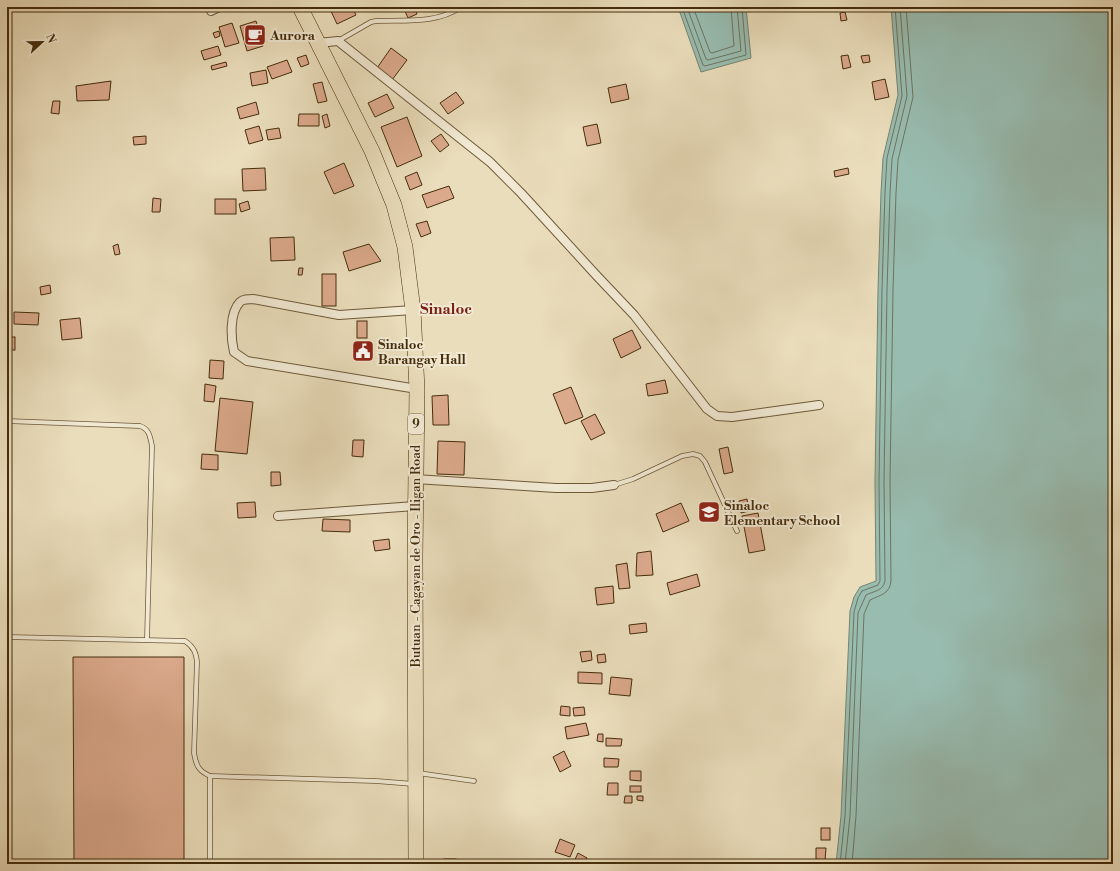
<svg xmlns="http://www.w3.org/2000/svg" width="1120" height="871" font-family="'Libre Bodoni',serif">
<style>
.water{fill:#98bcb0;stroke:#77836e}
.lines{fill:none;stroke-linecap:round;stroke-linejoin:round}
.shore{stroke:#6e745e;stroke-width:1}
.building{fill:#dba98c;stroke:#452d0c}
.lane-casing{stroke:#6e5938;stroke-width:5.5}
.street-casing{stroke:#6e5938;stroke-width:10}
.highway-casing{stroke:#452d0c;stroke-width:16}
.lane{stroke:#f1e9d3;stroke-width:4}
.street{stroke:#f1e9d3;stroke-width:8}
.highway{stroke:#eaddbb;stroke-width:15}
.labels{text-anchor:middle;stroke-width:4;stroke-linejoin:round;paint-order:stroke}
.shield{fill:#f1e9d3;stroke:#796548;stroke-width:1}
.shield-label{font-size:12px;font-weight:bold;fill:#452d0c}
.poi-label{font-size:13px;font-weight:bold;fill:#452d0c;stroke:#f1e9d3;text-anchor:start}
.street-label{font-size:13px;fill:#452d0c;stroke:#f1e9d3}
.quarter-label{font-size:15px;font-weight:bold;fill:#7a1f14;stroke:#f1e9d3}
</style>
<rect width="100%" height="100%" fill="#eaddbb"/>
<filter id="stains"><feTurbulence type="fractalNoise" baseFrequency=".005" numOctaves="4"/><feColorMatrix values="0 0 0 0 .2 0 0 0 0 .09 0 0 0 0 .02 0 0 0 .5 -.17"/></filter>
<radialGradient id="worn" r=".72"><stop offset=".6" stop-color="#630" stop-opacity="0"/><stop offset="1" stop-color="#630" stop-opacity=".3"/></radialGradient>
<g class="water">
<polygon points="678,7 746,7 751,58 701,72"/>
<polygon points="891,7 1113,7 1113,864 836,864 841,816 850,611 854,597 860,587 876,581 875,481 878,290 881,192 883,158 898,95"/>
</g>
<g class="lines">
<g class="shore">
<polyline points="682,7 703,65 705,66 746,55 742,7"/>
<polyline points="687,7 706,59 708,60 741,51 737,7"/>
<polyline points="693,7 710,52 712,53 734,46 731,7"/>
<polyline points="840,864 845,816 854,612 858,598 862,591 878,585 880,581 879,481 882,290 885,192 887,158 902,96 895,7"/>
<path d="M845,864L850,816L858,613L866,595C874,591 883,591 885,581L884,481L887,290L890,193L892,159L907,96L900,7"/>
<path d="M852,864L856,816L864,614L870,600C880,595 890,594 891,581L890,481L893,290L896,193L898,160L913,97L906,7"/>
</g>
</g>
<g class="building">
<polygon points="329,7 352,7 356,15 337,24"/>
<polygon points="409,7 414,7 417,14 408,18 404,9"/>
<polygon points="845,12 847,20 841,21 840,13"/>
<polygon points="256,21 263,46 247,51 240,26"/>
<polygon points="232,23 239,43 225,47 219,27"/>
<polygon points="219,31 220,36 215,38 213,33"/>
<polygon points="218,46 221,55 204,60 201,51"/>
<polygon points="391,48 407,60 392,80 377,68"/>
<polygon points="306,55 309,64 301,67 297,58"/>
<polygon points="848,55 851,67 843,69 841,56"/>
<polygon points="869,55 870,62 863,63 861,56"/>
<polygon points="287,60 292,72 272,79 267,67"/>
<polygon points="226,62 227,66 212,70 211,66"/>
<polygon points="266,70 268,83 252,86 250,73"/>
<polygon points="885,79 889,97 875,100 872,82"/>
<polygon points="111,81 109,100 77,101 76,86"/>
<polygon points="322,82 327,101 318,103 313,84"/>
<polygon points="626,84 629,99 611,103 608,88"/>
<polygon points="456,92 464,103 448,114 440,103"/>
<polygon points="387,94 394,108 375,117 368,103"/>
<polygon points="53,101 60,101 59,114 51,113"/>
<polygon points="256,102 259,114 240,119 237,108"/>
<polygon points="299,114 319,114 319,126 298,126"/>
<polygon points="327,114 330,126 325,128 322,116"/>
<polygon points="407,117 422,156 397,167 381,127"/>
<polygon points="597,124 601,143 587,146 583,127"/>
<polygon points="259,126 263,140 249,144 245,130"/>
<polygon points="279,128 281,138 268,140 266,130"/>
<polygon points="441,134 449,145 440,152 431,141"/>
<polygon points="146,136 146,144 134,145 133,137"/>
<polygon points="344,163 354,186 334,194 324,172"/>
<polygon points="265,168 266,190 243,191 242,169"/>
<polygon points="848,168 849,174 835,177 834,171"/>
<polygon points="417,172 422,185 410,190 405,177"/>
<polygon points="449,186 454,198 427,208 422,195"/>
<polygon points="153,198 161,199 160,212 152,212"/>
<rect x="215" y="199" width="21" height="15"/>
<polygon points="248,201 250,209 241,212 239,204"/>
<polygon points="427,221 431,233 421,237 416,224"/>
<polygon points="294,237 295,260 271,261 270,238"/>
<polygon points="118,244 120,254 115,255 113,246"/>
<polygon points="369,244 381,261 349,271 343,252"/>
<polygon points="299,268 303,268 302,275 298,275"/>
<rect x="322" y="274" width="14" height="32"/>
<polygon points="50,285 51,293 41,295 40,287"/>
<polygon points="14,312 39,313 38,325 14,324"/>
<polygon points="80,318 82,338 62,340 60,320"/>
<rect x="357" y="321" width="10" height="17"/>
<polygon points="632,330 641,348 621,358 613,339"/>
<rect x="7" y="337" width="8" height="13"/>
<polygon points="358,344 368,344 369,358 359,359"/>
<polygon points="210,360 224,361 223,379 209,378"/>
<polygon points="665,380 668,393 648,396 646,384"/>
<polygon points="205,384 216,386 214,402 204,401"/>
<polygon points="571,387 583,417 565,424 553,394"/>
<polygon points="448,395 449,425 433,425 432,396"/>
<polygon points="220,398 253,402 247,454 215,451"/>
<polygon points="595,414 605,433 591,440 581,421"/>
<polygon points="353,440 364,440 363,457 352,456"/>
<polygon points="438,441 465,442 464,475 437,474"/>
<polygon points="728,447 733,472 724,474 719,449"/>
<polygon points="202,454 218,455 218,470 201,469"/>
<polygon points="271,472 280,472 281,485 271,486"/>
<polygon points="747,499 749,511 741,513 739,501"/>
<polygon points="255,502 256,517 238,518 237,503"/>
<polygon points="681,503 689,521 663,532 656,514"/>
<polygon points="758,513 765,550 749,553 742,516"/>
<polygon points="323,519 350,520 350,532 322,531"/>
<polygon points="389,539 390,549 375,551 373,541"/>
<polygon points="651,551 653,575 636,576 637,553"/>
<polygon points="627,563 630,588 619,589 616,565"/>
<polygon points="697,574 700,586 670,595 667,583"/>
<polygon points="613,586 614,603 597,605 595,588"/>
<polygon points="646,623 647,632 630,634 629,625"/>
<polygon points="591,651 592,660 582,662 580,652"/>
<polygon points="605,654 606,662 598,663 597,655"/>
<polygon points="73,657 184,657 184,864 74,864"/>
<polygon points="578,672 602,673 602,684 578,683"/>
<polygon points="611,677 632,679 630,696 609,694"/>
<polygon points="561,706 570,707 570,716 560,715"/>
<polygon points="584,707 585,715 574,716 573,708"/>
<polygon points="586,723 589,735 567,739 565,727"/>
<polygon points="598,734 603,734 603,742 597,741"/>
<polygon points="606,738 622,739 621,746 606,746"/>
<polygon points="564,751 571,766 560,772 553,757"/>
<polygon points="604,758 619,759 618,767 604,767"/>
<polygon points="630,771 641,771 641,781 630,780"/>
<polygon points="608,783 618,783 618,795 607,795"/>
<rect x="630" y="786" width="11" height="6"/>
<polygon points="625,796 632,796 632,803 624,803"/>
<polygon points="637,796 643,796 643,801 637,800"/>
<rect x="821" y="828" width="9" height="12"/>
<polygon points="560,839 575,845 570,857 555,852"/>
<polygon points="816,848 826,848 825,860 816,859"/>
<polygon points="578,853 587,858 585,864 573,864"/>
<rect x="444" y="859" width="12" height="5"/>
</g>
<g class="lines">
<g class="lane-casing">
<g id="lane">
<path d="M338,41L371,22L376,21C406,20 436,24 461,7"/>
<path d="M7,421L140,426C149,429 150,436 152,446L147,640"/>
<polyline points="614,485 633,479 682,456 693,454 700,456 705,462 737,531"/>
<path d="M7,637L185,641C194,647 196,653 197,662L194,753C196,766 199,771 210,776"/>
<polyline points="418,773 474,781"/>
<polyline points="210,864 210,776 376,781 414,784"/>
</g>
</g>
<g class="street-casing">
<g id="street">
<polyline points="211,11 219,7"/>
<polyline points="318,43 338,41 490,162 521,193 597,276 634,315 707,409 717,416 732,417 819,405"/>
<path d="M413,310L339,315L253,299C248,299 243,299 240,302C229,313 231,339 234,352L247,361L417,389"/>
<polyline points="415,479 556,488 592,488 614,485"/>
<polyline points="278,516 415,506"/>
</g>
</g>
<g class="highway-casing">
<polyline id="highway" points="300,7 372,151 394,205 405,247 413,310 417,389 415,556 416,864"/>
</g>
<use href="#lane" class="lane"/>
<use href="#street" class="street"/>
<use href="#highway" class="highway"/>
</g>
<defs>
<g id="cafe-square" transform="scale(1.15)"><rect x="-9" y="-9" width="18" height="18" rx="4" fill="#8f2418" stroke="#f1e9d3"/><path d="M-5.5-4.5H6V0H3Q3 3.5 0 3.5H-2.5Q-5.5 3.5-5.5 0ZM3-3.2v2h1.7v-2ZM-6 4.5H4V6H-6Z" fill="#fff"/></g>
<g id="civic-square" transform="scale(1.15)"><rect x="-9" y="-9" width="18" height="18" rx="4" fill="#8f2418" stroke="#f1e9d3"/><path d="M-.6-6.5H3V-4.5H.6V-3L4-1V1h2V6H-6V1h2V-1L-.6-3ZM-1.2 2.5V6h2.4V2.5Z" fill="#fff"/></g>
<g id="school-square" transform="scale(1.15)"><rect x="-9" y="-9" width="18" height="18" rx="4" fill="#8f2418" stroke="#f1e9d3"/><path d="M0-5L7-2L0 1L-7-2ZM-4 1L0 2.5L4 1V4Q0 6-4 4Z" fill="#fff"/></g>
</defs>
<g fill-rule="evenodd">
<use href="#cafe-square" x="255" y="35"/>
<use href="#civic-square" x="363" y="351"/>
<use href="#school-square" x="709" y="512"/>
</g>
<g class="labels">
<rect class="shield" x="408" y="414" width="16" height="20" rx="3"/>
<g class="shield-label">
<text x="416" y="428">9</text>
</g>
<g class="poi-label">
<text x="270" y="40">Aurora</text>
<text x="378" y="349">Sinaloc<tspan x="378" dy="15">Barangay Hall</tspan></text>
<text x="724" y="510">Sinaloc<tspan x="724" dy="15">Elementary School</tspan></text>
</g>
<g class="street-label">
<text transform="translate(415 556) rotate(-90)" y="5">Butuan - Cagayan de Oro - Iligan Road</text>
</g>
<g class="quarter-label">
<text x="446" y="314">Sinaloc</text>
</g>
</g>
<rect width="1120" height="871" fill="none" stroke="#eaddbb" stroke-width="24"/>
<rect x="8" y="8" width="1104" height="855" fill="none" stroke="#452d0c" stroke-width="2"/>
<rect x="12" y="12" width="1096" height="847" fill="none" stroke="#452d0c"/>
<g transform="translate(42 42) rotate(68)" stroke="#f1e9d3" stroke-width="3" paint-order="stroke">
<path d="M0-3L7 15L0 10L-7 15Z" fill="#452d0c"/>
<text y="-6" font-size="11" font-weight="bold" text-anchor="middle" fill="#452d0c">N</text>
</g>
<rect width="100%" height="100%" filter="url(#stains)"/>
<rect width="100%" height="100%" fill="url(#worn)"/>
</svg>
